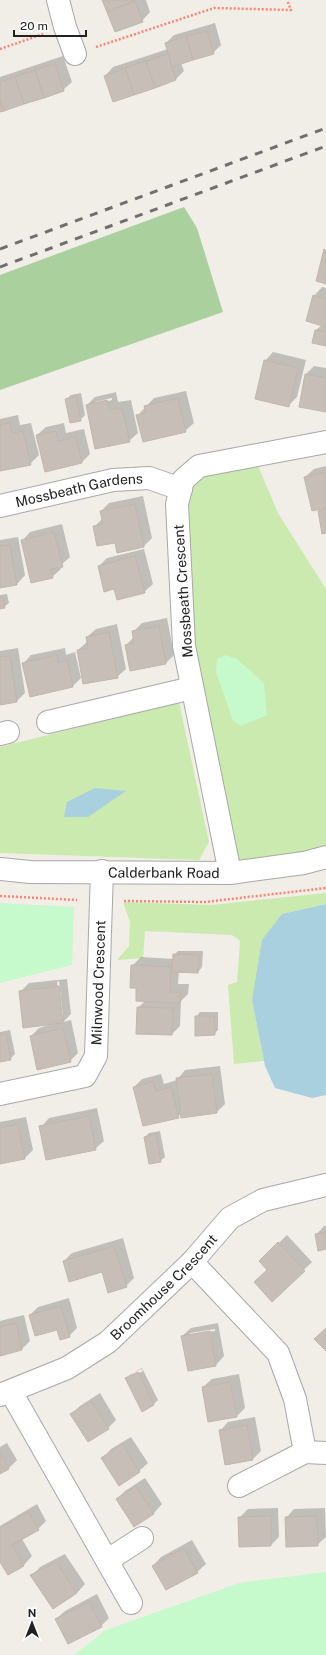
<svg xmlns="http://www.w3.org/2000/svg" width="326" height="1655" font-family="'Public Sans',sans-serif">
<style>
.grass{fill:#caeaaf}
.forest{fill:#aad09d}
.park{fill:#c6f9cc}
.water{fill:#a9d0de}
.shadow{fill:#0003;fill-rule:evenodd}
.building{fill:#c6beb7;stroke:#c3b6aa}
.lines{fill:none;stroke-linecap:round;stroke-linejoin:round}
.minor-casing{stroke:#a8a8a8;stroke-width:24}
.tertiary-casing{stroke:#a8a8a8;stroke-width:24}
.path{stroke:#f98471;stroke-width:2.5;stroke-dasharray:2 2;stroke-linecap:butt}
.minor{stroke:#fff;stroke-width:22}
.tertiary{stroke:#fff;stroke-width:22}
.rail{stroke:#6f6f6f;stroke-width:3;stroke-dasharray:8 8;stroke-linecap:butt}
.labels{text-anchor:middle;stroke-width:4;stroke-linejoin:round;paint-order:stroke}
.street-label{font-size:14px;fill:#212121;stroke:#fff}
</style>
<rect width="100%" height="100%" fill="#f1eee8"/>
<g class="grass">
<polygon points="256,461 278,513 326,589 326,847 295,855 237,860 188,641 188,489 203,471"/>
<polygon points="179,702 209,842 199,860 0,853 0,747"/>
<polygon points="326,893 326,904 282,914 252,1000 264,1061 234,1064 228,985 237,982 240,941 232,935 145,931 143,958 117,960 129,946 130,922 123,902 212,905"/>
</g>
<polygon class="forest" points="184,207 197,228 223,312 0,390 0,275"/>
<g class="park">
<polygon points="226,655 237,659 264,683 267,715 241,726 233,721 216,672 217,659"/>
<polygon points="0,903 74,907 72,965 0,983"/>
<polygon points="326,1572 326,1655 74,1655 106,1630 239,1583"/>
</g>
<g class="water">
<polygon points="95,788 126,791 88,817 64,817 67,802"/>
<polygon points="326,904 326,1095 312,1098 275,1088 265,1066 252,1000 262,940 282,914"/>
</g>
<g class="shadow">
<polygon points="103,0 146,0 150,12 142,21"/>
<polygon points="215,23 221,45 213,53 181,63 184,71 176,79 105,76 113,67 168,49 166,43 174,35"/>
<polygon points="63,56 72,82 63,90 0,111 0,77"/>
<polygon points="322,287 326,288 326,345 316,330 322,325 314,296"/>
<polygon points="273,352 306,360 297,397 288,406 265,361"/>
<polygon points="314,366 326,368 326,411 306,374"/>
<polygon points="186,391 194,423 185,431 137,416 154,398"/>
<path d="M116,392L118,402L131,400L138,433L129,441L87,405L95,397ZM112,398V400L95,404V402Z"/>
<polygon points="81,393 85,415 80,420 66,399 71,395"/>
<polygon points="18,415 20,425 31,423 39,455 30,464 0,470 0,419"/>
<polygon points="64,423 66,433 84,429 90,454 81,463 37,435 46,427"/>
<polygon points="326,466 326,532 319,511 323,508 305,477 314,469"/>
<polygon points="143,496 152,538 144,546 116,541 94,527 103,518 101,511 109,503"/>
<polygon points="62,524 70,557 60,566 61,569 52,577 22,541 30,532"/>
<polygon points="18,537 25,575 17,584 0,587 0,540"/>
<polygon points="144,549 153,584 144,592 115,588 99,566 107,558"/>
<polygon points="7,594 9,603 4,607 0,608 0,595"/>
<polygon points="167,618 174,655 166,663 131,670 126,645 134,637 133,632 142,623"/>
<polygon points="117,624 126,669 117,677 78,650 88,641 87,637 96,629"/>
<polygon points="18,648 25,693 17,701 0,704 0,651"/>
<polygon points="65,648 66,655 75,652 81,678 73,686 23,664 31,655"/>
<polygon points="178,951 203,951 202,967 198,972 179,971 178,984 189,984 188,994 181,1001 180,1026 172,1034 138,1008 145,1001 137,987 132,966 141,957 174,959 174,955"/>
<path d="M67,979L71,1014L63,1022L71,1020L78,1053L70,1061L31,1036L39,1028L49,1025L48,1024L20,992L29,983ZM59,981L63,1017H61L57,982Z"/>
<polygon points="200,1012 218,1012 218,1030 214,1034 196,1017"/>
<polygon points="10,1030 15,1054 10,1059 0,1061 0,1032"/>
<polygon points="220,1066 225,1104 217,1112 182,1117 181,1113 178,1117 134,1087 142,1079 161,1074 164,1084 177,1080 185,1070"/>
<polygon points="97,1108 104,1141 95,1149 41,1127 49,1118"/>
<polygon points="26,1117 33,1150 25,1158 0,1163 0,1122"/>
<polygon points="160,1131 165,1157 160,1161 145,1137 149,1133"/>
<polygon points="324,1226 326,1226 326,1248 316,1235"/>
<polygon points="287,1235 312,1262 272,1300 268,1253"/>
<polygon points="123,1238 134,1278 126,1286 102,1271 64,1261 72,1253"/>
<polygon points="69,1298 77,1328 69,1336 58,1328 30,1315 38,1307"/>
<polygon points="24,1315 30,1341 22,1349 0,1355 0,1321"/>
<path d="M218,1323L224,1356L216,1365L189,1370L182,1336L191,1328ZM215,1329V1331L190,1335V1333Z"/>
<path d="M142,1368L158,1400L154,1404L126,1378L131,1374ZM142,1369L143,1371L130,1377V1374Z"/>
<polygon points="239,1374 245,1408 237,1416 203,1387 212,1379"/>
<polygon points="100,1393 116,1420 108,1428 71,1414 80,1406"/>
<polygon points="255,1417 261,1451 253,1459 226,1464 220,1431 228,1422"/>
<polygon points="131,1437 148,1463 139,1471 103,1458 111,1449"/>
<polygon points="7,1443 17,1460 9,1468 0,1473 0,1447"/>
<polygon points="145,1478 162,1504 154,1513 134,1526 117,1499 125,1491"/>
<polygon points="37,1504 46,1521 38,1529 22,1539 32,1556 24,1565 8,1574 0,1560 0,1526"/>
<polygon points="278,1508 279,1537 271,1545 239,1518 248,1509"/>
<polygon points="325,1508 326,1537 317,1545 286,1518 294,1509"/>
<polygon points="192,1540 206,1564 197,1572 153,1566 161,1557"/>
<polygon points="65,1554 85,1584 77,1593 32,1576 40,1567"/>
<polygon points="97,1594 109,1618 101,1626 56,1619 65,1611"/>
</g>
<g class="building">
<polygon points="102,0 134,0 135,1 107,12"/>
<polygon points="135,1 143,22 115,32 107,12"/>
<polygon points="207,31 214,54 193,60 186,36"/>
<polygon points="186,36 193,60 172,67 165,43"/>
<polygon points="168,54 176,80 155,88 146,61"/>
<polygon points="146,61 155,88 134,95 125,68"/>
<polygon points="55,64 64,91 44,98 35,70"/>
<polygon points="125,68 134,95 113,102 104,76"/>
<polygon points="35,70 44,98 24,104 15,77"/>
<polygon points="15,77 24,104 4,111 0,99 0,82"/>
<polygon points="0,99 4,111 0,112"/>
<polygon points="324,249 326,250 326,284 316,281"/>
<polygon points="313,295 326,299 326,327 306,321"/>
<polygon points="315,330 326,332 326,346 312,343"/>
<polygon points="264,360 298,368 289,407 255,399"/>
<polygon points="305,374 326,378 326,412 299,407"/>
<polygon points="76,397 81,421 70,423 65,399"/>
<polygon points="178,398 186,432 143,442 136,415 146,413 144,406"/>
<polygon points="107,400 110,410 122,408 130,442 95,449 86,405"/>
<polygon points="10,423 12,433 23,431 31,465 0,471 0,425"/>
<polygon points="56,431 58,441 76,437 82,463 45,472 36,435"/>
<polygon points="326,472 326,508 312,511 304,477"/>
<polygon points="135,504 144,547 117,553 115,543 97,546 93,526 103,524 100,511"/>
<polygon points="326,509 326,533 322,534 318,511"/>
<polygon points="54,532 63,567 51,569 53,578 31,583 21,540"/>
<polygon points="10,545 17,585 0,588 0,546"/>
<polygon points="135,556 145,593 117,600 114,589 104,592 98,566"/>
<polygon points="3,597 5,608 0,609 0,598"/>
<polygon points="159,626 166,664 130,671 125,645 134,643 132,631"/>
<polygon points="109,632 118,678 83,684 77,650 88,648 86,637"/>
<polygon points="57,655 58,663 67,660 73,687 30,697 22,663"/>
<polygon points="10,656 17,702 0,705 0,657"/>
<polygon points="173,954 199,955 198,973 172,972"/>
<polygon points="131,965 171,967 170,992 181,992 180,1003 136,1001 136,988 130,988"/>
<polygon points="59,986 63,1023 23,1028 19,991"/>
<polygon points="137,1007 173,1008 172,1035 136,1034"/>
<polygon points="195,1016 214,1016 215,1035 195,1036"/>
<polygon points="63,1028 71,1062 37,1070 30,1036"/>
<polygon points="6,1034 11,1060 0,1062 0,1035"/>
<polygon points="212,1074 217,1113 181,1118 176,1078"/>
<polygon points="153,1082 156,1091 171,1087 179,1118 143,1126 133,1087"/>
<polygon points="89,1116 96,1150 46,1160 39,1126"/>
<polygon points="18,1124 25,1159 0,1164 0,1128"/>
<polygon points="156,1134 161,1162 149,1164 144,1137"/>
<polygon points="326,1232 326,1249 318,1251 315,1234"/>
<polygon points="278,1242 305,1271 272,1302 254,1282 267,1270 259,1261"/>
<polygon points="114,1246 127,1287 108,1293 102,1272 69,1282 63,1261"/>
<polygon points="61,1306 70,1337 60,1340 57,1330 35,1336 29,1315"/>
<polygon points="16,1323 22,1350 0,1356 0,1327"/>
<polygon points="326,1328 326,1351 314,1339"/>
<polygon points="210,1331 216,1366 188,1371 181,1336"/>
<polygon points="138,1372 154,1405 142,1412 125,1378"/>
<polygon points="230,1382 237,1417 208,1422 202,1387"/>
<polygon points="91,1401 109,1429 88,1442 70,1414"/>
<polygon points="247,1425 253,1460 225,1465 219,1430"/>
<polygon points="122,1444 140,1472 119,1486 101,1458"/>
<polygon points="0,1453 9,1469 0,1474"/>
<polygon points="136,1486 154,1514 134,1527 116,1499"/>
<polygon points="28,1512 39,1530 12,1545 24,1566 8,1575 0,1562 0,1528"/>
<polygon points="271,1516 271,1546 239,1547 238,1517"/>
<polygon points="317,1516 318,1546 286,1547 285,1517"/>
<polygon points="184,1548 198,1573 166,1590 152,1566"/>
<polygon points="56,1562 77,1593 53,1609 30,1575"/>
<polygon points="89,1602 102,1627 68,1644 55,1619"/>
</g>
<g class="lines">
<g class="minor-casing">
<g id="minor">
<polyline points="58,0 65,27 75,54"/>
<path id="s1" d="M0,506L113,480L149,478L181,489"/>
<polyline points="48,722 192,688"/>
<polyline points="0,734 8,732"/>
<polyline points="230,873 184,646 177,504 183,480 199,466 326,442"/>
<path id="s2" d="M0,1094L85,1076L96,1056L102,871"/>
<polyline points="192,1262 278,1353 295,1399 305,1452"/>
<polyline points="11,1392 131,1603"/>
<path id="s3" d="M0,1395L67,1368L108,1342L192,1262L230,1218L263,1200L326,1185"/>
<polyline points="239,1486 305,1452 326,1453"/>
<polyline points="108,1560 142,1538"/>
</g>
</g>
<g class="tertiary-casing">
<g id="tertiary">
<path id="s4" d="M0,869L30,872L230,873L304,863L326,857"/>
</g>
</g>
<g class="path">
<polyline points="96,47 214,8 291,10 287,0"/>
<polyline points="0,49 43,34"/>
<polyline points="0,896 77,900"/>
<polyline points="124,901 205,902 326,888"/>
</g>
<use href="#minor" class="minor"/>
<use href="#tertiary" class="tertiary"/>
<g class="rail">
<polyline points="0,249 326,128"/>
<polyline points="0,267 326,146"/>
</g>
</g>
<g class="labels">
<g class="street-label">
<text dy="5" stroke="none"><textPath href="#s1" startOffset="81">Mossbeath Gardens</textPath></text>
<text transform="translate(183 591) rotate(-94)" y="5">Mossbeath Crescent</text>
<text dy="5" stroke="none"><textPath href="#s4" startOffset="164">Calderbank Road</textPath></text>
<text dy="5" stroke="none"><textPath href="#s2" startOffset="183">Milnwood Crescent</textPath></text>
<text dy="5" stroke="none"><textPath href="#s3" startOffset="199">Broomhouse Crescent</textPath></text>
</g>
</g>
<g transform="translate(32 1623)" stroke="#ffffff" stroke-width="3" paint-order="stroke">
<path d="M0-3L7 15L0 10L-7 15Z" fill="#212121"/>
<text y="-6" font-size="11" font-weight="bold" text-anchor="middle" fill="#212121">N</text>
</g>
<path d="M14 30v6h72v-6" fill="none" stroke="#212121" stroke-width="2"/>
<text x="20" y="30" font-size="12" fill="#212121" stroke="#ffffff" stroke-width="3" paint-order="stroke">20 m</text>
</svg>
